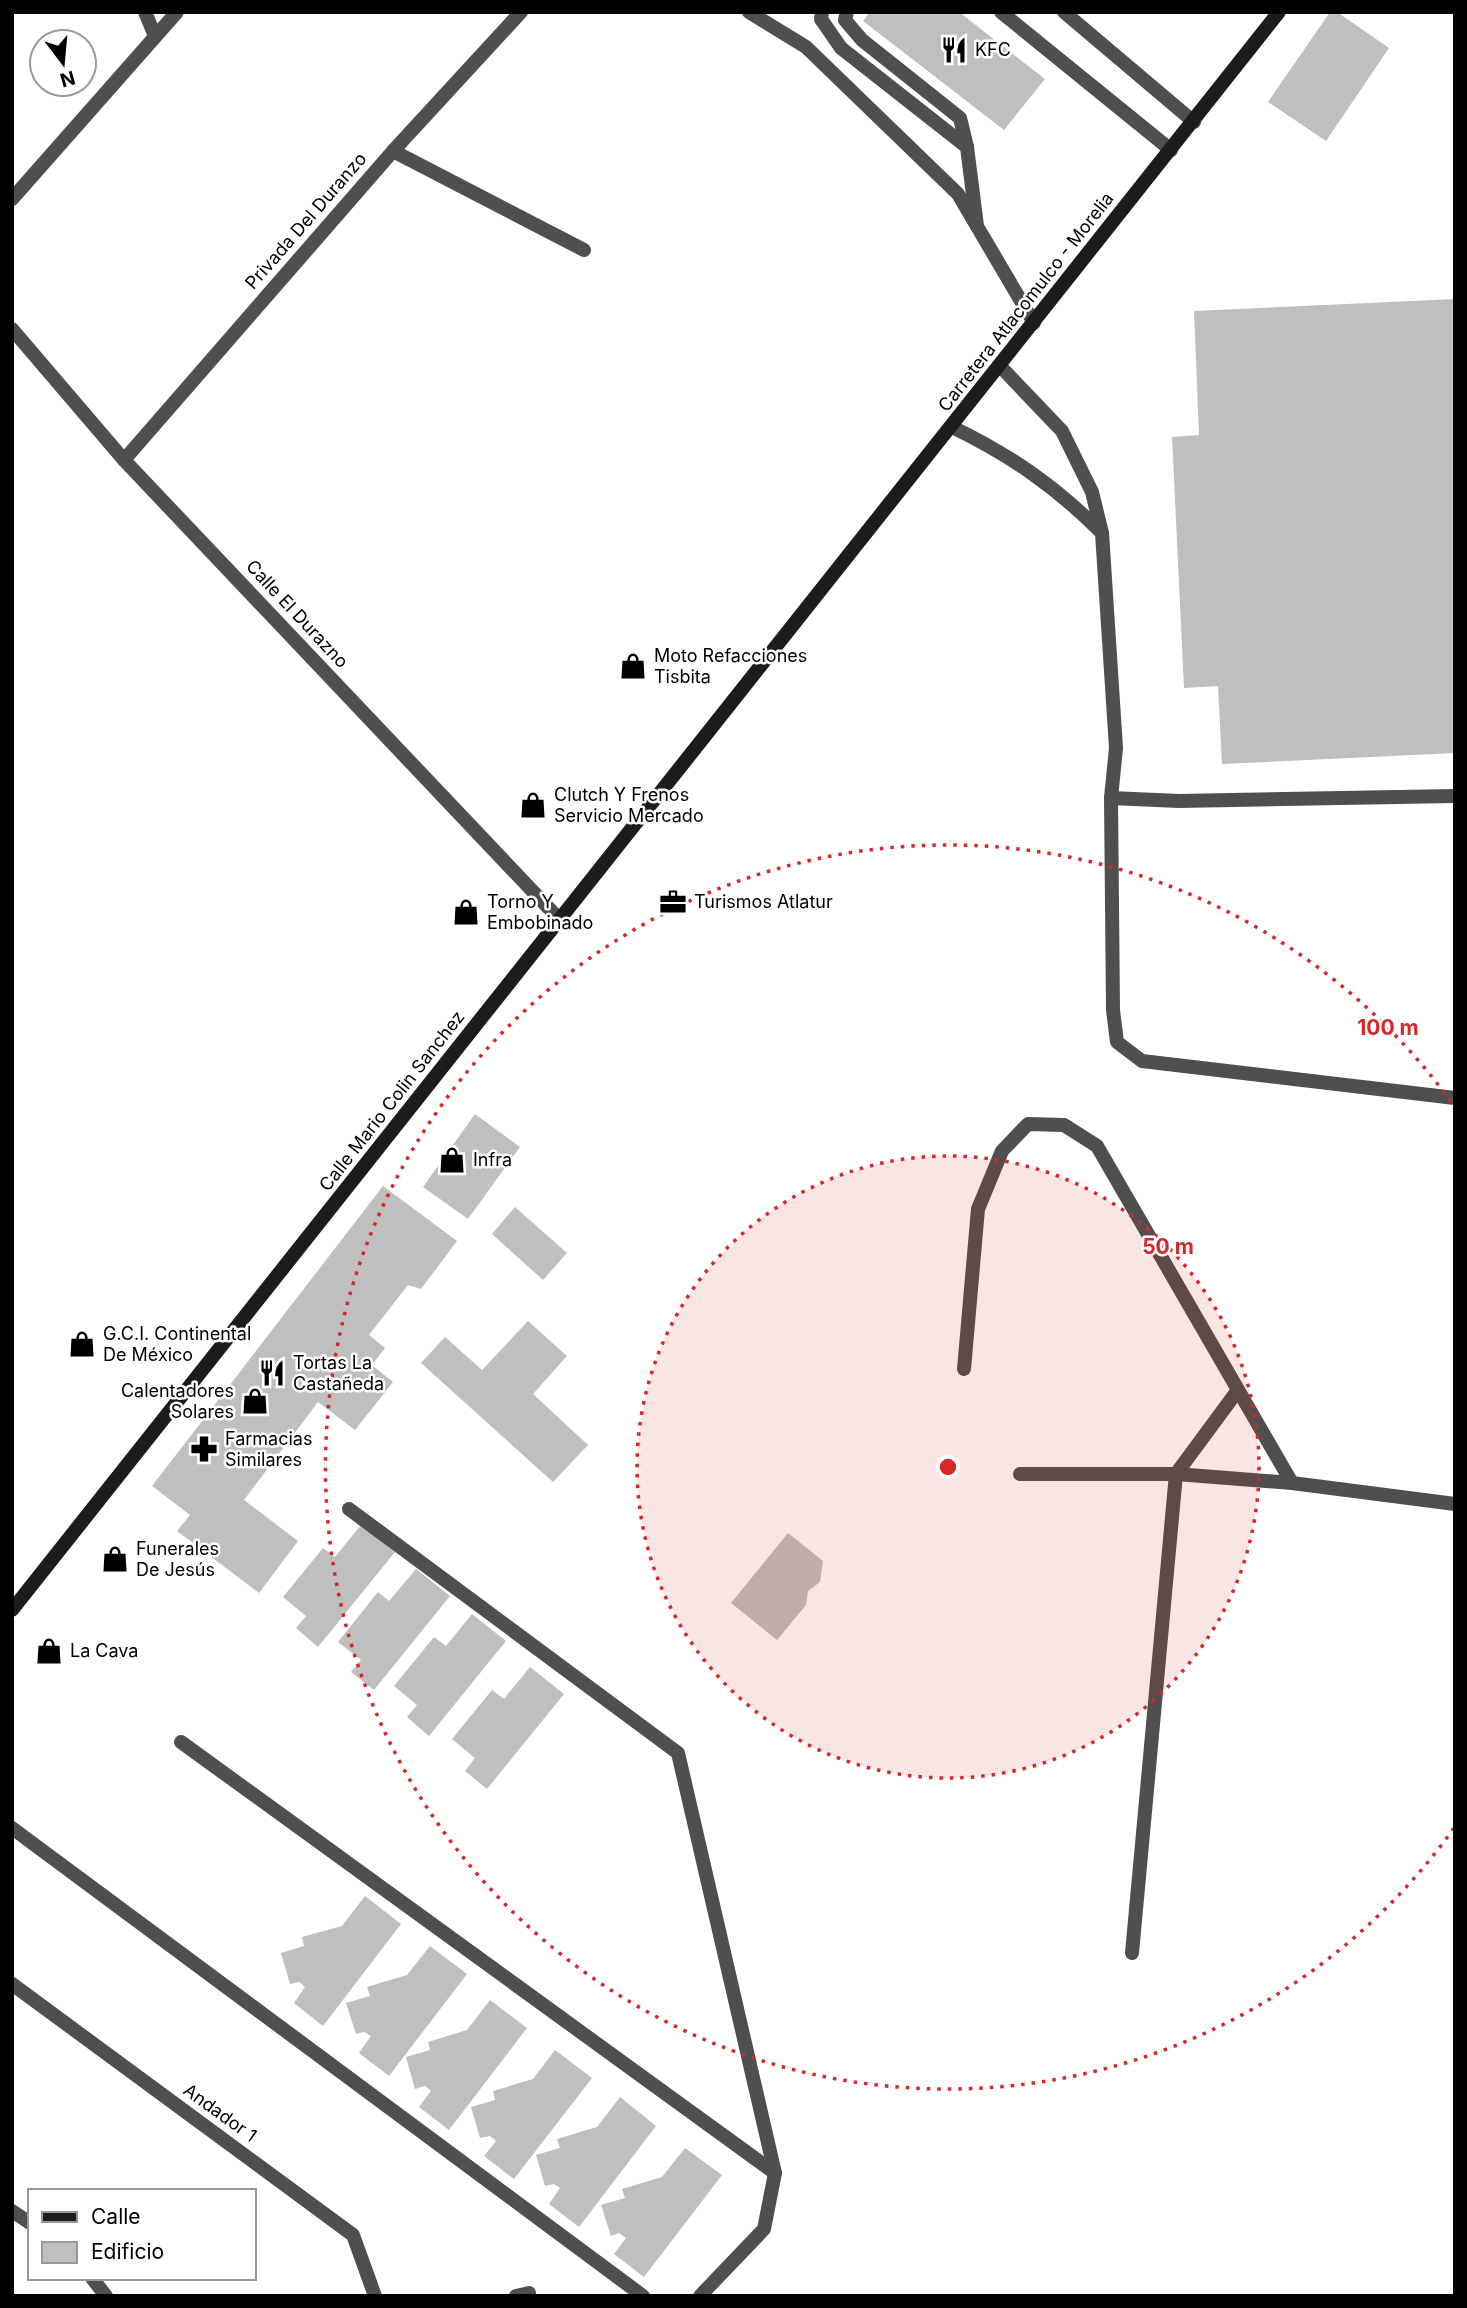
<svg xmlns="http://www.w3.org/2000/svg" width="1467" height="2308" font-family="Inter,sans-serif">
<style>
.building{fill:#bfbfbf}
.lines{fill:none;stroke-linecap:round;stroke-linejoin:round}
.service{stroke:#4f4f4f;stroke-width:14}
.minor{stroke:#4f4f4f;stroke-width:14}
.secondary{stroke:#1c1c1c;stroke-width:14}
.ring{fill:none;stroke:#d62828;stroke-width:3.5;stroke-dasharray:3.5 7}
.labels{text-anchor:middle;stroke-width:5;stroke-linejoin:round;paint-order:stroke}
.poi-label{font-size:18px;fill:#000;stroke:#fff;text-anchor:start}
.street-label{font-size:18px;fill:#000;stroke:#fff}
.centre{fill:#d62828;stroke:#fff;stroke-width:3.5}
.ring-label{font-size:21px;text-anchor:middle;font-weight:bold;fill:#d62828;stroke:#fff;stroke-width:5;stroke-linejoin:round;paint-order:stroke}
</style>
<rect width="100%" height="100%" fill="#fff"/>
<g class="building">
<polygon points="870,12 959,12 1045,79 1004,130 863,21"/>
<polygon points="1330,12 1337,12 1389,48 1326,141 1268,102"/>
<polygon points="1455,299 1455,753 1222,764 1218,686 1184,688 1172,437 1199,435 1194,311"/>
<polygon points="475,1114 520,1147 468,1219 423,1187"/>
<polygon points="383,1186 457,1241 421,1289 408,1285 369,1335 385,1348 372,1365 393,1382 355,1430 318,1402 244,1500 298,1541 259,1593 177,1531 190,1515 152,1486"/>
<polygon points="515,1207 567,1253 543,1280 492,1234"/>
<polygon points="528,1321 567,1356 533,1394 588,1445 553,1482 421,1363 445,1337 482,1370"/>
<polygon points="361,1525 395,1552 318,1647 296,1628 306,1616 283,1597 323,1548 335,1557"/>
<polygon points="788,1533 823,1561 820,1582 808,1591 806,1605 777,1640 731,1603"/>
<polygon points="416,1569 450,1596 374,1690 351,1672 361,1660 338,1642 378,1592 389,1601"/>
<polygon points="472,1614 506,1641 429,1736 407,1717 417,1705 394,1686 434,1637 446,1646"/>
<polygon points="530,1667 564,1694 487,1789 465,1771 475,1758 452,1739 492,1690 504,1699"/>
<polygon points="365,1896 401,1924 323,2026 294,2003 305,1987 299,1982 290,1984 281,1953 304,1946 302,1937 342,1926"/>
<polygon points="430,1946 467,1974 389,2076 359,2053 371,2036 364,2032 356,2034 346,2003 370,1996 367,1987 407,1975"/>
<polygon points="490,2000 527,2028 449,2130 419,2107 431,2091 425,2086 415,2089 406,2057 430,2050 428,2042 467,2030"/>
<polygon points="555,2050 592,2078 514,2179 484,2156 496,2141 490,2136 480,2138 471,2107 495,2100 493,2091 533,2079"/>
<polygon points="620,2097 656,2126 579,2227 549,2204 560,2188 554,2184 545,2186 536,2155 560,2148 557,2139 597,2127"/>
<polygon points="685,2148 722,2175 644,2277 614,2254 626,2238 619,2233 611,2236 601,2205 625,2198 622,2189 662,2177"/>
</g>
<g class="lines">
<g class="service">
<polyline points="822,12 821,19 841,48 967,147 977,226"/>
<polyline points="847,12 845,20 862,40 960,118 967,147"/>
<polyline points="1001,12 1171,150"/>
<polyline points="1064,12 1194,122"/>
<polyline points="1000,366 1062,431 1092,492 1102,533 1116,748 1111,798 1113,1010 1117,1042 1142,1061 1455,1098"/>
<path d="M952,427C1010,455 1055,486 1101,532"/>
<polyline points="1111,798 1179,801 1455,796"/>
<polyline points="964,1369 978,1209 1002,1151 1028,1124 1064,1125 1097,1146 1292,1483 1455,1504"/>
<polyline points="1238,1390 1176,1474 1292,1483"/>
<polyline points="1020,1474 1176,1474 1132,1953"/>
</g>
<g class="minor">
<polyline points="145,12 155,36"/>
<polyline points="749,12 806,47 958,194 1034,323"/>
<polyline points="393,151 584,250"/>
<polyline points="12,199 177,12"/>
<polyline points="12,329 124,460 560,920"/>
<polyline points="124,460 393,151 521,12"/>
<polyline points="349,1509 678,1753 775,2173 764,2229 700,2296"/>
<polyline points="181,1742 775,2173"/>
<polyline points="12,1828 643,2296"/>
<polyline points="12,1984 353,2235 375,2296"/>
<polyline points="12,2211 30,2223"/>
<polyline points="92,2278 106,2296"/>
<polyline points="516,2296 529,2293"/>
</g>
<polyline class="secondary" points="12,1610 1279,12"/>
</g>
<circle cx="948" cy="1467" r="311" fill="#d62828" fill-opacity=".12"/>
<g class="ring">
<circle cx="948" cy="1467" r="311"/>
<path d="M1454 1828A622 622 0 1 1 1454 1106"/>
</g>
<defs>
<g id="restaurant-bare" transform="scale(2.1)"><path d="M-5-6h1v4h1v-4h1v4h1v-4h1v5L-1.5 .5V6h-2V.5L-5-1ZM5-6V6H3V1.5H1.5Q1.5-4 5-6Z" fill="#000" stroke="#fff" stroke-width="2.5" paint-order="stroke"/></g>
<g id="shop-bare" transform="scale(2.1)"><path d="M-5-2.5h2.3a2.7 3.5 0 0 1 5.4 0H5L5.5 6h-11ZM-1.5-2.5h3a1.5 2.3 0 0 0-3 0Z" fill="#000" stroke="#fff" stroke-width="2.5" paint-order="stroke"/></g>
<g id="office-bare" transform="scale(2.1)"><path d="M-6-3h4V-5.5h4V-3h4V5H-6ZM-1-4.5V-3h2v-1.5ZM-6 0V1H6V0Z" fill="#000" stroke="#fff" stroke-width="2.5" paint-order="stroke"/></g>
<g id="pharmacy-bare" transform="scale(2.1)"><path d="M-2-6h4v4h4v4h-4v4h-4v-4h-4v-4h4Z" fill="#000" stroke="#fff" stroke-width="2.5" paint-order="stroke"/></g>
</defs>
<g fill-rule="evenodd">
<use href="#restaurant-bare" x="954" y="50"/>
<use href="#shop-bare" x="633" y="666"/>
<use href="#shop-bare" x="533" y="805"/>
<use href="#office-bare" x="673" y="902"/>
<use href="#shop-bare" x="466" y="912"/>
<use href="#shop-bare" x="452" y="1160"/>
<use href="#shop-bare" x="82" y="1344"/>
<use href="#restaurant-bare" x="272" y="1373"/>
<use href="#shop-bare" x="255" y="1401"/>
<use href="#pharmacy-bare" x="204" y="1449"/>
<use href="#shop-bare" x="115" y="1559"/>
<use href="#shop-bare" x="49" y="1651"/>
</g>
<g class="labels">
<g class="poi-label">
<text x="975" y="56">KFC</text>
<text x="654" y="662">Moto Refacciones<tspan x="654" dy="21">Tisbita</tspan></text>
<text x="554" y="801">Clutch Y Frenos<tspan x="554" dy="21">Servicio Mercado</tspan></text>
<text x="487" y="908">Torno Y<tspan x="487" dy="21">Embobinado</tspan></text>
<text x="694" y="908">Turismos Atlatur</text>
<text x="473" y="1166">Infra</text>
<text x="103" y="1340">G.C.I. Continental<tspan x="103" dy="21">De México</tspan></text>
<text x="293" y="1369">Tortas La<tspan x="293" dy="21">Castañeda</tspan></text>
<text x="234" y="1397" text-anchor="end">Calentadores<tspan x="234" dy="21">Solares</tspan></text>
<text x="225" y="1445">Farmacias<tspan x="225" dy="21">Similares</tspan></text>
<text x="136" y="1555">Funerales<tspan x="136" dy="21">De Jesús</tspan></text>
<text x="70" y="1657">La Cava</text>
</g>
<g class="street-label">
<text transform="translate(306 221) rotate(-49)" y="6">Privada Del Duranzo</text>
<text transform="translate(1026 302) rotate(-52)" y="6">Carretera Atlacomulco - Morelia</text>
<text transform="translate(297 614) rotate(47)" y="6">Calle El Durazno</text>
<text transform="translate(392 1101) rotate(-52)" y="6">Calle Mario Colin Sanchez</text>
<text transform="translate(220 2113) rotate(36)" y="6">Andador 1</text>
</g>
</g>
<circle cx="948" cy="1467" r="10" class="centre"/>
<g class="ring-label">
<text x="1388" y="1035">100 m</text>
<text x="1168" y="1254">50 m</text>
</g>
<rect width="1467" height="2308" fill="none" stroke="#000000" stroke-width="28"/>
<rect x="28" y="2189" width="228" height="91" fill="#ffffff" stroke="#999999" stroke-width="2"/>
<rect x="42" y="2212" width="35" height="10" fill="#1c1c1c" stroke="#999999" stroke-width="2"/>
<text x="91" y="2224" font-size="21" fill="#000000">Calle</text>
<rect x="42" y="2242" width="35" height="21" fill="#bfbfbf" stroke="#999999" stroke-width="2"/>
<text x="91" y="2259" font-size="21" fill="#000000">Edificio</text>
<g transform="translate(63 63) rotate(164)"><circle r="33" fill="#ffffff" stroke="#999999" stroke-width="2"/>
<path d="M0-5L12 26L0 18L-12 26Z" fill="#000000"/>
<text y="-10" font-size="19" font-weight="bold" text-anchor="middle" fill="#000000">N</text>
</g>
</svg>
